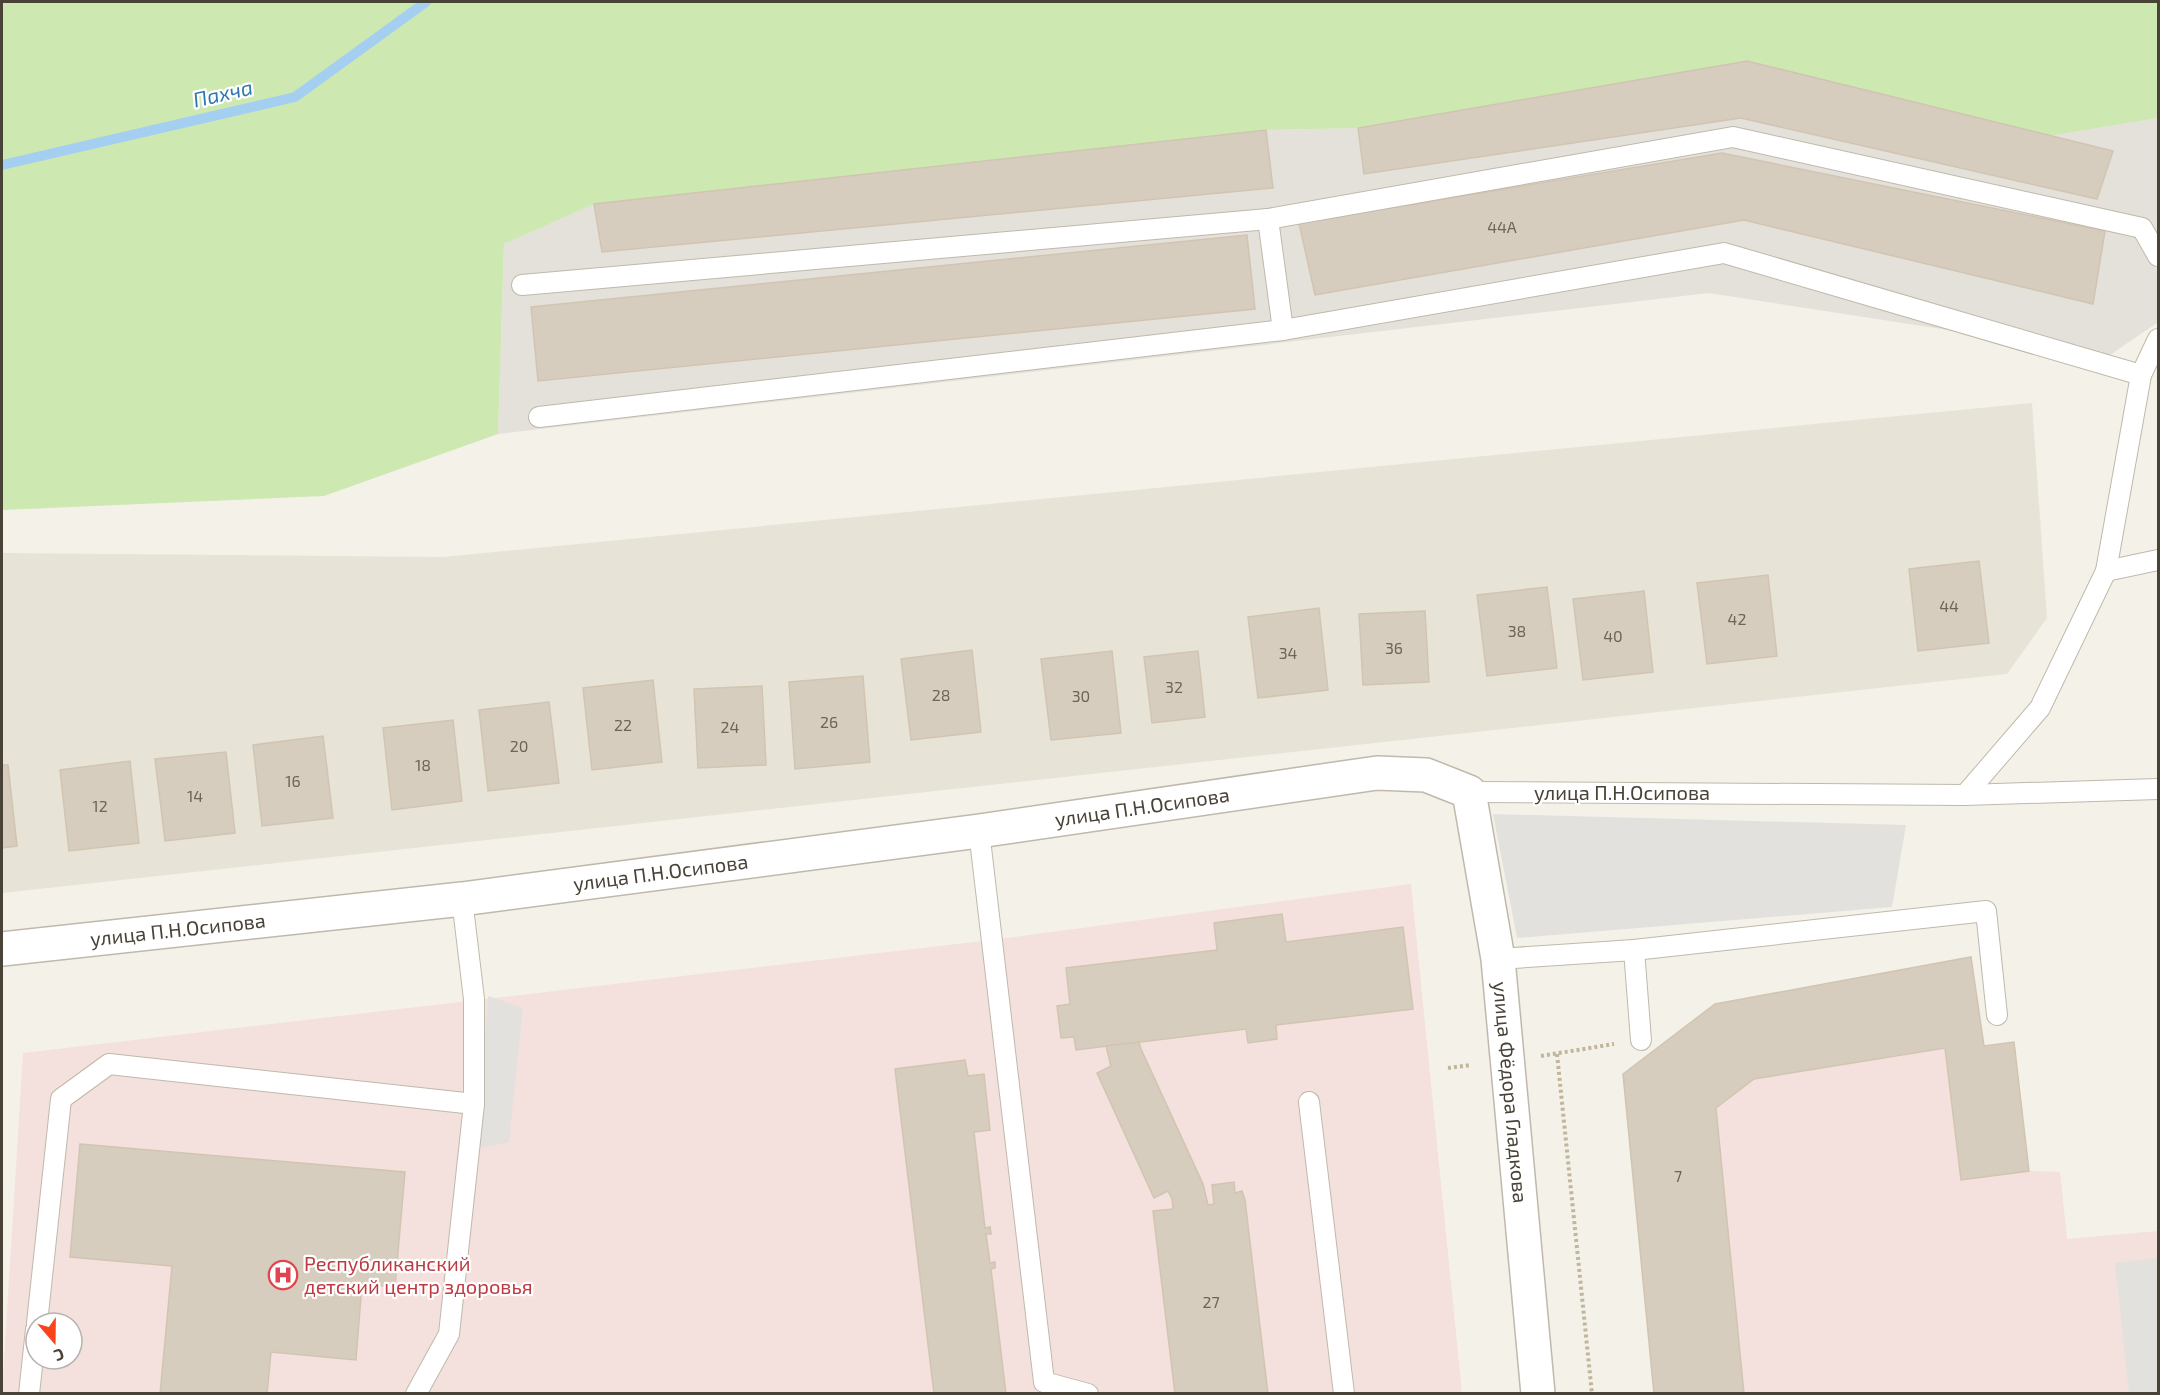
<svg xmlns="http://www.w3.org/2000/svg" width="2160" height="1395" font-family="'Exo 2',sans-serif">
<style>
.residential{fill:#e8e3d7}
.industrial{fill:#e4e0da}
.medical{fill:#f4e0dc;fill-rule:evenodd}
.green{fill:#cee8b2}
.parking{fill:#e3e1dd}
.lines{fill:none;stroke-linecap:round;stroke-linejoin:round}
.stream{stroke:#a5cff0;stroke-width:10}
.building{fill:#d6cdbe;stroke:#d1c5b1;stroke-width:1.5}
.service-casing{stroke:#c0b9ab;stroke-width:22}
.minor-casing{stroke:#c0b9ab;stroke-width:36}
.path{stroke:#c1b69c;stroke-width:4;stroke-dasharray:3 3;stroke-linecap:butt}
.service{stroke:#fff;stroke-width:20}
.minor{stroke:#fff;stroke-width:33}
.labels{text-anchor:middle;stroke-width:4.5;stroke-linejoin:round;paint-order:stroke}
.number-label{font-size:16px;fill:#6c6559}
.street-label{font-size:20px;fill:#484237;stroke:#fff}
.health-label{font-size:20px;fill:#be3a42;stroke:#fff;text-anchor:start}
.water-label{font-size:21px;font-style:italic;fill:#3078b4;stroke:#fff}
</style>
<rect width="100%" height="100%" fill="#f4f1e9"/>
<polygon class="residential" points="2032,403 2047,618 2007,674 2,893 2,553 443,557"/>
<polygon class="industrial" points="1747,61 2050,136 2158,118 2158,322 2110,355 1709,293 498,434 504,244 594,204 1266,130 1358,128"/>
<g class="medical">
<path d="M1411,884L1462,1393L2,1394L23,1053L991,940ZM36,1323H72V1359H36Z"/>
<polygon points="1971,957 1984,1045 2014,1042 2029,1171 2060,1172 2067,1239 2158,1231 2158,1393 1654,1393 1623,1074 1715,1004"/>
</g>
<polygon class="green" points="2,2 2158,2 2158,118 2050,136 1747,61 1358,128 1266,130 594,204 504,244 498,434 324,496 2,510"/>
<g class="parking">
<polygon points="1493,814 1906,825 1892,907 1517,938"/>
<polygon points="488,996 523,1008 509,1142 476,1149"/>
<polygon points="2158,1258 2158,1393 2129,1393 2115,1263"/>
</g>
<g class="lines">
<polyline class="stream" points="2,165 295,97 426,2"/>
</g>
<g class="building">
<polygon points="1747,61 2113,151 2097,199 1741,118 1364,174 1358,128"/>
<polygon points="1266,130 1273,188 602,252 594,204"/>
<polygon points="1722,153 2105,231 2093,304 1744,220 1315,295 1299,223"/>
<polygon points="1247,235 1255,309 538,381 531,307"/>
<polygon points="1979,561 1989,643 1918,651 1909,569"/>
<polygon points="1768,575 1777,656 1707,664 1697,583"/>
<polygon points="1547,587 1557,668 1487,676 1477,595"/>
<polygon points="1644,591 1653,672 1583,680 1573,599"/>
<polygon points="1319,608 1328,690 1258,698 1248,617"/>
<polygon points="1425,611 1429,682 1363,685 1359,614"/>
<polygon points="972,650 981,732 911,740 901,659"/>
<polygon points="1112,651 1121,733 1051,740 1041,659"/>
<polygon points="1198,651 1205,717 1152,723 1144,657"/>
<polygon points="863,676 870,762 795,769 789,682"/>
<polygon points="653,680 662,762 592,770 583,688"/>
<polygon points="762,686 766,765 698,768 694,689"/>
<polygon points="549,702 559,783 488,791 479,710"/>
<polygon points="453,720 462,801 392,810 383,728"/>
<polygon points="323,736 333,818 262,826 253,745"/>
<polygon points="226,752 235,833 165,841 155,759"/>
<polygon points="130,761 139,843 69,851 60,770"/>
<polygon points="2,765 8,765 17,846 2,848"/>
<polygon points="1282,914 1286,942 1403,927 1413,1009 1276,1025 1277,1039 1248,1043 1246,1029 1076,1050 1074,1037 1061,1038 1057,1006 1070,1004 1066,968 1217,950 1214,923"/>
<polygon points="1971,957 1984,1046 2014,1042 2029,1171 1961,1180 1945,1048 1754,1079 1716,1108 1744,1394 1654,1394 1623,1074 1715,1004"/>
<polygon points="1139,1042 1141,1049 1203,1184 1208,1205 1214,1204 1212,1185 1234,1182 1235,1193 1242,1191 1245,1200 1268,1394 1175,1394 1153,1211 1173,1209 1172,1199 1168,1191 1154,1198 1097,1073 1111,1066 1106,1046"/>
<polygon points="965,1060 968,1076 984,1074 990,1130 974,1132 985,1228 990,1227 991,1234 986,1234 990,1263 995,1262 995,1268 991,1269 1006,1394 934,1394 895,1069"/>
<polygon points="80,1144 405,1172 395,1287 362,1284 356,1360 271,1352 267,1394 160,1394 172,1266 70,1257"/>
</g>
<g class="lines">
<g class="service-casing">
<g id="service">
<polyline points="1268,219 1283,330"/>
<polyline points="522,285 1268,219 1733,137 2142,228 2158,256"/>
<polyline points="2141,375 2158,339"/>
<polyline points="539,417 1283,330 1724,253 2141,375 2106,571 2040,708 1965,795 1469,792"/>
<polyline points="2106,571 2158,560"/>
<polyline points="1965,795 2158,789"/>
<polyline points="979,831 1044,1382 1088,1394"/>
<polyline points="1634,950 1641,1040"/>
<polyline points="1498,959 1634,950 1986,911 1997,1015"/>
<polyline points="1309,1102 1344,1394"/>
<polyline points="37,1323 61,1099 109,1064 474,1104"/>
<polyline points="29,1394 36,1329"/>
<polyline points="416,1394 449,1334 474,1104 474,999 462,899"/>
</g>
</g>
<g class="minor-casing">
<g id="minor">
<path id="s1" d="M2,949L462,899L979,831L1377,773L1426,775L1469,792L1498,959L1538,1394"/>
</g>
</g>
<g class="path">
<polyline points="1557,1054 1592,1394"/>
<polyline points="1541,1056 1614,1044"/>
<polyline points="1448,1068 1471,1065"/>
</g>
<use href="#service" class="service"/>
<use href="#minor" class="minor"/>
</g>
<defs>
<g id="hospital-ring" transform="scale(1.5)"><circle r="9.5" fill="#fff" stroke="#e0444e" stroke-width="1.5"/><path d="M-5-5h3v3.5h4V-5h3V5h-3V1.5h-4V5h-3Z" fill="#e0444e"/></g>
</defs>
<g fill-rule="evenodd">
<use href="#hospital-ring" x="283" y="1275"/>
</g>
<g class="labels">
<g class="number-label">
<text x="1502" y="233">44А</text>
<text x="1949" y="612">44</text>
<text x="1737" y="625">42</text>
<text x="1517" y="637">38</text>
<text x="1613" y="642">40</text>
<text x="1394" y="654">36</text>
<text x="1288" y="659">34</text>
<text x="1174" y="693">32</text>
<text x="941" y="701">28</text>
<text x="1081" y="702">30</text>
<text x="829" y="728">26</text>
<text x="623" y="731">22</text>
<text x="730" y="733">24</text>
<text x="519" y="752">20</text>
<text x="423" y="771">18</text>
<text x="293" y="787">16</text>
<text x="195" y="802">14</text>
<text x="100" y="812">12</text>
<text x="1678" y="1182">7</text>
<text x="1211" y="1308">27</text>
</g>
<g class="street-label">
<text x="1622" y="800">улица П.Н.Осипова</text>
<text dy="7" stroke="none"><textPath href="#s1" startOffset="1149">улица П.Н.Осипова</textPath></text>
<text dy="7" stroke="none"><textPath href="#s1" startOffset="663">улица П.Н.Осипова</textPath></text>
<text dy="7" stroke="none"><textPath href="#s1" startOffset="177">улица П.Н.Осипова</textPath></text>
<text dy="7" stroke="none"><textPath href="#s1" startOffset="1785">улица Фёдора Гладкова</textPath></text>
</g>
<g class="health-label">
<text x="304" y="1271">Республиканский<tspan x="304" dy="23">детский центр здоровья</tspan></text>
</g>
<g class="water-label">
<text transform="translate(223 94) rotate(-13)" y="7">Пахча</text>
</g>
</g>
<rect width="2160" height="1395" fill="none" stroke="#484237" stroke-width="6"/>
<g transform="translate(54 1341) rotate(160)"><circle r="28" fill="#ffffff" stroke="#b6b3af" stroke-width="1.5"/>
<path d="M0-4.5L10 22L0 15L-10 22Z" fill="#f9441b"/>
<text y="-9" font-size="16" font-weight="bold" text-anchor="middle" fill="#484237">С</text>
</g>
</svg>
